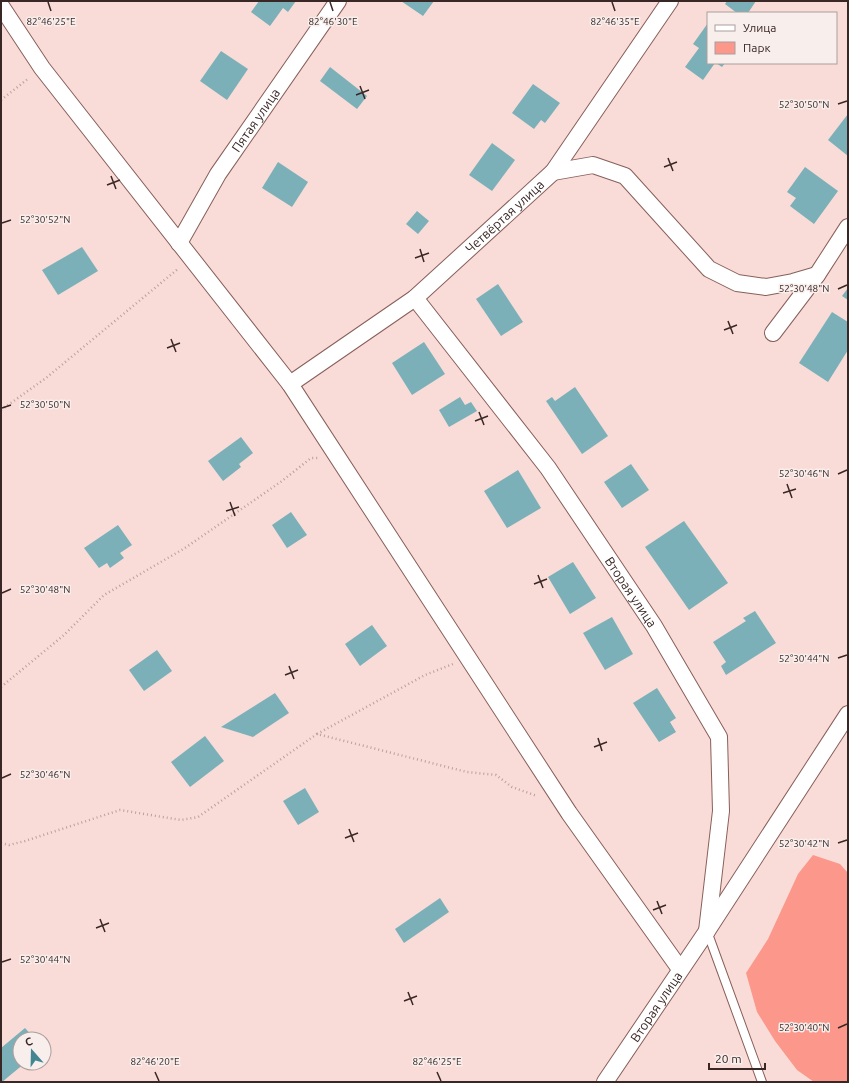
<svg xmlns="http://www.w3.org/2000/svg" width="849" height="1083" font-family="Ubuntu,sans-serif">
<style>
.green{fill:#fb988b}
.building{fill:#7cb0b8}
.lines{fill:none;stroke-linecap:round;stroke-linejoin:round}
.lane-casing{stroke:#885f59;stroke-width:10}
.street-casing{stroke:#885f59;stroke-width:18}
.path{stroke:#baa09c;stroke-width:2.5;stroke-dasharray:1 3;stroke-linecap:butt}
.lane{stroke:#fff;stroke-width:8}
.street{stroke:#fff;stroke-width:16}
.ticks{fill:none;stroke:#392725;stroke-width:1.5}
.labels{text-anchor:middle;stroke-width:3;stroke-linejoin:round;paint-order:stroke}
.street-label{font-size:13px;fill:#392725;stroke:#f8eeec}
.ticks-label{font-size:10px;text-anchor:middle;fill:#392725;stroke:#f8eeec;stroke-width:3;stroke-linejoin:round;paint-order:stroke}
</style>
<rect width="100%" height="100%" fill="#f9dcd7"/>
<polygon class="green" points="813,855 840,864 848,873 848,1082 814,1082 797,1070 775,1041 757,1012 746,973 768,939 798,874"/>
<g class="building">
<polygon points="259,1 296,1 288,12 283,8 270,26 251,12"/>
<polygon points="401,1 434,1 423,16"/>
<polygon points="727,1 756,1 748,13 737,13 725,4"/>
<polygon points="708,23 708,63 715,63 703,80 685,67 699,48 693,44"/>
<polygon points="221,51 248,69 227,100 200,81"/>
<polygon points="716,63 725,63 722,67"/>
<polygon points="330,67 367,96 357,109 320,81"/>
<polygon points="533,84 560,103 545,123 541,120 534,129 512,113"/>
<polygon points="848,114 848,156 828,140"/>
<polygon points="492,143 515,160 492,191 469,175"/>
<polygon points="278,162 308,182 292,207 262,188"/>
<polygon points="805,167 838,191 814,224 790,206 796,198 787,192"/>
<polygon points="417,211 429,221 418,234 406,224"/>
<polygon points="82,247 98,271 58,295 42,270"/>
<polygon points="498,284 523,322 501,336 476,299"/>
<polygon points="848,288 848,300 842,296"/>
<polygon points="832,312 848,322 848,350 828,382 799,363"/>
<polygon points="424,342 445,374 412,395 392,363"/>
<polygon points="575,387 608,436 582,454 546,401 552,397 555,401"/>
<polygon points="460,397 465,405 471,402 477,411 449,427 439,410"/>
<polygon points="241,437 253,453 239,464 241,467 223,481 208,461"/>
<polygon points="631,464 649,490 622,508 604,482"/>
<polygon points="518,470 541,508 507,528 484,491"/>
<polygon points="291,512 307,535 287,548 272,525"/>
<polygon points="684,521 728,583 689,610 645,547"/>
<polygon points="118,525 132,545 120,553 124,558 110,568 107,563 99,568 84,548"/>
<polygon points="573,562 596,598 570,614 548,577"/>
<polygon points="755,611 776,643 726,675 721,666 726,662 713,642 746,621 743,618"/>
<polygon points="612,617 633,654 605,670 583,633"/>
<polygon points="372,625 387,646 360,666 345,644"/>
<polygon points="157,650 172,671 144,691 129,670"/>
<polygon points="657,688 676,718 670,722 676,732 659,742 633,703"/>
<polygon points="275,693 289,713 253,737 221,727"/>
<polygon points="205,736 224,761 190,787 171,762"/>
<polygon points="305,788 319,812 298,825 283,801"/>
<polygon points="440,898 449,912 404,943 395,929"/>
<polygon points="25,1028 35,1039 20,1039 20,1063 25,1063 2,1082 1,1048"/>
</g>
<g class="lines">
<g class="lane-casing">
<polyline id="lane" points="707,931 762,1082"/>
</g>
<g class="street-casing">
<g id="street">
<polyline points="1,6 42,68 290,384 569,813 680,969"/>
<polyline points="553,172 593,165 625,176 709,269 737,283 766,287 793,282 817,275"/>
<path id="s1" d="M179,243L218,174L338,1"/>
<path id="s2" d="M415,298L548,468L654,626L719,737L721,811L707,931"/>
<polyline points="773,333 817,275 848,227"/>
<path id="s3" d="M290,384L415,298L553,172L670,1"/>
<path id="s4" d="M605,1082L707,931L848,714"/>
</g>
</g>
<g class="path">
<polyline points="1,100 29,78"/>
<polyline points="1,410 46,378 179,268"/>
<polyline points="1,687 64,635 104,595 185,548 282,481 311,458 318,458"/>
<polyline points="317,734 425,675 453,664"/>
<polyline points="1,843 9,845 25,841 120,810 181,820 198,817 317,734 467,772 496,775 512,787 537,796"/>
</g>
<use href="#lane" class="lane"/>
<use href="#street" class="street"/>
</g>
<path class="ticks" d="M48,2L51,11M330,2L333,11M612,2L615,11M360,86L365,99M356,95L369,90M838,104L847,101M668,158L673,171M664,167L677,162M111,176L116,189M107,185L120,180M2,223L11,220M420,249L424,262M415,258L429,253M838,289L847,285M728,321L733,334M724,330L737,325M171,339L176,352M167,348L180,343M2,408L11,405M479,412L484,425M475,421L488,416M838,474L847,470M787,484L792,498M783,493L796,489M230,502L235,516M226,511L239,507M538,575L543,588M534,584L547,579M2,593L11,589M838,658L847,655M289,666L294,679M285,675L298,670M598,738L602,751M594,747L607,742M2,778L11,774M349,829L354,842M345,838L358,833M838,843L847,840M657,901L662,914M653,910L666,905M100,919L105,932M96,928L109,923M2,962L11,959M408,992L413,1005M404,1001L417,996M838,1028L847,1024M155,1072L159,1081M437,1072L441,1081"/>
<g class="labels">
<g class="street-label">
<text dy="5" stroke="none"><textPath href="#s1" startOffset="145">Пятая улица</textPath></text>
<text dy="5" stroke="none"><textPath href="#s3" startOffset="273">Четвёртая улица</textPath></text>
<text dy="5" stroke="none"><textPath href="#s2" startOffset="365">Вторая улица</textPath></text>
<text dy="5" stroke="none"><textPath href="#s4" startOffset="91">Вторая улица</textPath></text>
</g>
</g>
<g class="ticks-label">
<text x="51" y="25">82°46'25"E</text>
<text x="333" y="25">82°46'30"E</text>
<text x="615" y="25">82°46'35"E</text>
<text x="804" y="108">52°30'50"N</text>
<text x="45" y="223">52°30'52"N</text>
<text x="804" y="292">52°30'48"N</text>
<text x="45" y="408">52°30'50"N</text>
<text x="804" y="477">52°30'46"N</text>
<text x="45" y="593">52°30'48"N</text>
<text x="804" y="662">52°30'44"N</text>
<text x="45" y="778">52°30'46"N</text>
<text x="804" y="847">52°30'42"N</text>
<text x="45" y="963">52°30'44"N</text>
<text x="804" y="1031">52°30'40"N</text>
<text x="155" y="1065">82°46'20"E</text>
<text x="437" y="1065">82°46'25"E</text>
</g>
<rect width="849" height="1083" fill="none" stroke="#392725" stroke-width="4"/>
<rect x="707" y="12" width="130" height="52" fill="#f8eeec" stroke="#ac9e9c"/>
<rect x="715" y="25" width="20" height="6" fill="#ffffff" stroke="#ac9e9c"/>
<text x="743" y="32" font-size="12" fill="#392725">Улица</text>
<rect x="715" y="42" width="20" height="12" fill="#fb988b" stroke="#ac9e9c"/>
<text x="743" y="52" font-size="12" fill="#392725">Парк</text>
<g transform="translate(32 1051) rotate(340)"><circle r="19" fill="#f8eeec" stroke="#ac9e9c"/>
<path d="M0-3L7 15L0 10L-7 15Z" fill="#418792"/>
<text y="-6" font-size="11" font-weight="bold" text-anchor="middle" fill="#392725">С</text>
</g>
<path d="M709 1063v6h56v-6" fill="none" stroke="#392725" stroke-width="2"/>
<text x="715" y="1063" font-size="12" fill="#392725" stroke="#f8eeec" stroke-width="3" paint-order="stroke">20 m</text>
</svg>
